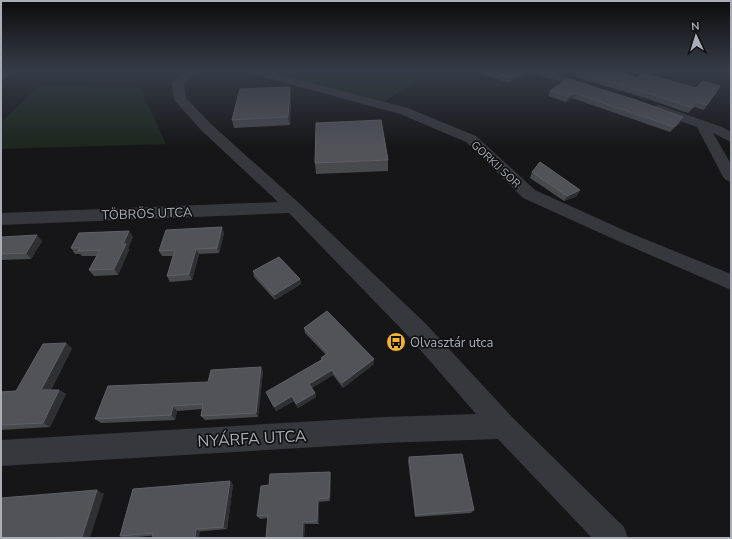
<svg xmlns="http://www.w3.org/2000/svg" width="732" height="539" font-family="'Nunito Sans',sans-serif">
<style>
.green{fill:#1e261f}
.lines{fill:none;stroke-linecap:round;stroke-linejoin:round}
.minor{fill:#37383d;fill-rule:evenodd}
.wall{fill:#47494d}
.shaded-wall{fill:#2f3033}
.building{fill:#525359;stroke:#5f6168}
.labels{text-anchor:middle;stroke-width:3.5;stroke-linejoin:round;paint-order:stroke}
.far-street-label{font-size:11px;fill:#a8adb8;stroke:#111113}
.street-label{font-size:13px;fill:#a8adb8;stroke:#111113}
.poi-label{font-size:13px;fill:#a8adb8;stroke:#111113;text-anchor:start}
.near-street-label{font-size:16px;fill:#a8adb8;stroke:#111113}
</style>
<rect width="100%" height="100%" fill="#161618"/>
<g class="green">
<polygon points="252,71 430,71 380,105"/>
<polygon points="40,85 140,87 166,144 1,149 1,122"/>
</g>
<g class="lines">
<g class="minor">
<polygon points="5,71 18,71 1,81 1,73"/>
<polygon points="184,71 196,71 184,84 186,98 211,124 299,203 426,324 512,417 624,527 628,538 592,538 498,439 384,443 1,466 1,440 384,417 476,414 410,338 289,213 1,225 1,213 278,202 201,130 176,102 174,99 172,83"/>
<polygon points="247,71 265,71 408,108 476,136 535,190 630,233 731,274 731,290 618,241 523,198 466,142 400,114 248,73"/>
<polygon points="531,71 548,71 594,86 596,88 594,90 586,90 532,73"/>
<polygon points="659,105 722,127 731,132 731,142 713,133 731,164 731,182 726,180 723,177 697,127 655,112 653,109 655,106"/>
</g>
</g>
<g class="wall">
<polygon points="474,71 529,71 509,83"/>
<polygon points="577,73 637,78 696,88 720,86 704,110 694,107 688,113 648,99 576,77"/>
<polygon points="567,79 680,123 670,132 572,98 566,102 548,96 550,91"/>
<polygon points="291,95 290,125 234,128 232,120"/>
<polygon points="388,160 388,171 316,174 315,163"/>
<polygon points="532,172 577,196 564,201 530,178"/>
<polygon points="224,233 219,253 199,254 192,280 170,282 167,276 173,256 162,256 159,251"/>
<polygon points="1,237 42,241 31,259 1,260"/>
<polygon points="133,237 128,248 129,250 118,275 94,276 89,270 97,256 82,256 80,254 75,254 71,248"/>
<polygon points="253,271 300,279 301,284 275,300 254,277"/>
<polygon points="304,328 374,359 374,364 343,388 333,375 312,388 315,393 316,397 298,408 294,401 276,411 266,392 322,360 321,358 326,355 305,333"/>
<polygon points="72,348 51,390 59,390 66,394 50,427 1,430 1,392 16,391"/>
<polygon points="261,367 263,372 258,417 205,420 201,416 202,409 177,411 175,420 101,423 95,419 208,382"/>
<polygon points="409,457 474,510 471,513 415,517 408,461"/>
<polygon points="330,472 331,476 330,501 319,502 319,524 305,524 304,538 266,538 268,518 260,519 257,516 269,485"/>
<polygon points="230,481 233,485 227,529 126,538 120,536"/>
</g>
<g class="shaded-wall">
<polygon points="522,71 529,71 509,83 510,78"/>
<polygon points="290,87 291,95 290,125 288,117"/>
<polygon points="574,93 572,98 566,102 569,97"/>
<polygon points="697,102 694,107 688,113 692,108"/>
<polygon points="683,117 680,123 670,132 674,127"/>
<polygon points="580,190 577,196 564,201 567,196"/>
<polygon points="222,227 224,233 219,253 217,248"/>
<polygon points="129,231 133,237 128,248 129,250 118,275 114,269 123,244"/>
<polygon points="37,235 42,241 31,259 26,253"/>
<polygon points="196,249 199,254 192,280 189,274"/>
<polygon points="300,279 301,284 275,300 274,295"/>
<polygon points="66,343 72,348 48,395 41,390"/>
<polygon points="374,359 374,364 343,388 342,383"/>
<polygon points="261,367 263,372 258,417 256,413"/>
<polygon points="332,370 333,375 310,389 309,384"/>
<polygon points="59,390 66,394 50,427 43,423"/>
<polygon points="315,393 316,397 298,408 296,404"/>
<polygon points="292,396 294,401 276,411 274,407"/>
<polygon points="173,406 177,411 175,420 171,415"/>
<polygon points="330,472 331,476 330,501 329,498"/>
<polygon points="230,481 233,485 227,529 223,527"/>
<polygon points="97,490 104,494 90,538 82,537"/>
<polygon points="318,499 319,502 319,524 317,521"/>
<polygon points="303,522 305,524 304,538 302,538"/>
<polygon points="196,529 200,532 199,538 195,538"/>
</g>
<g class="building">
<polygon points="490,71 522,71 510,78"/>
<polygon points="580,71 615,71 637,78 643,73 696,88 703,81 720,86 707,105 697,102 692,108 651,94 577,73"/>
<polygon points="567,79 633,99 683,117 674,127 574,93 569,97 550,91"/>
<polygon points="290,87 288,117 232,120 240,89"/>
<polygon points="381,120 388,160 315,163 316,123"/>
<polygon points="540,162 580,190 567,196 532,172"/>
<polygon points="222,227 217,248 196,249 189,274 167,276 175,250 159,251 166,230"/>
<polygon points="129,231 123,244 126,244 114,269 89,270 100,250 78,251 80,248 71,248 79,233"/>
<polygon points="37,235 26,253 1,254 1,237"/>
<polygon points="279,257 300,279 274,295 253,271"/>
<polygon points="327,311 374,359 342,383 332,370 309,384 315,393 296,404 292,396 274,407 266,392 323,359 321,358 328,353 304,328"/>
<polygon points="66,343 41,390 59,390 43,423 1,425 1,392 16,391 43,344"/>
<polygon points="261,367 256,413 201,416 203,404 173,406 171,415 95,419 108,386 208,382 211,370"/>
<polygon points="462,454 474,510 416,515 409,457"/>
<polygon points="330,472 329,498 318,499 317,521 303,522 302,538 266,538 268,515 257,516 261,486 269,485 270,474"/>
<polygon points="230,481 223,527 196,529 195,538 152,538 153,533 120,536 133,489"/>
<polygon points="97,490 82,537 1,538 1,498"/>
</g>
<linearGradient id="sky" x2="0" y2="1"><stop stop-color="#0c0c0d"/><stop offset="0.48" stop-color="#363c48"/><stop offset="1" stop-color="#363c48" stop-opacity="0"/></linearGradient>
<rect width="732" height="147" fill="url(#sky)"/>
<defs>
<g id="bus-disc" transform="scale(1)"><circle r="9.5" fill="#f2b134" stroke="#111113"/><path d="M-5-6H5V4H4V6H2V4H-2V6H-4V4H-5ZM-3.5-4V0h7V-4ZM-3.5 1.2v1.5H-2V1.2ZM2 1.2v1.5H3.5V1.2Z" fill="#111"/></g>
</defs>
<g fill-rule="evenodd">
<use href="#bus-disc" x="396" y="342"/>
</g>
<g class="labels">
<g class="far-street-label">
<text transform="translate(496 164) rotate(43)" y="4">GORKIJ SOR</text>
</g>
<g class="street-label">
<text transform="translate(147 213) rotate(-2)" y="5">TÖBRÖS UTCA</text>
</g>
<g class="poi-label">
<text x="410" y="347">Olvasztár utca</text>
</g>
<g class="near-street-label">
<text transform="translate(252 438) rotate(-3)" y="6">NYÁRFA UTCA</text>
</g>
</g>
<rect width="732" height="539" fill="none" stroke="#a8adb8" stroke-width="4"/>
<g transform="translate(696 36) rotate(356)" stroke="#111113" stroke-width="3" paint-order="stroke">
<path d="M0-3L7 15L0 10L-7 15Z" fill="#a8adb8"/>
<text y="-6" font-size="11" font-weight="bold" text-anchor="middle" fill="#a8adb8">N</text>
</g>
</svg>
